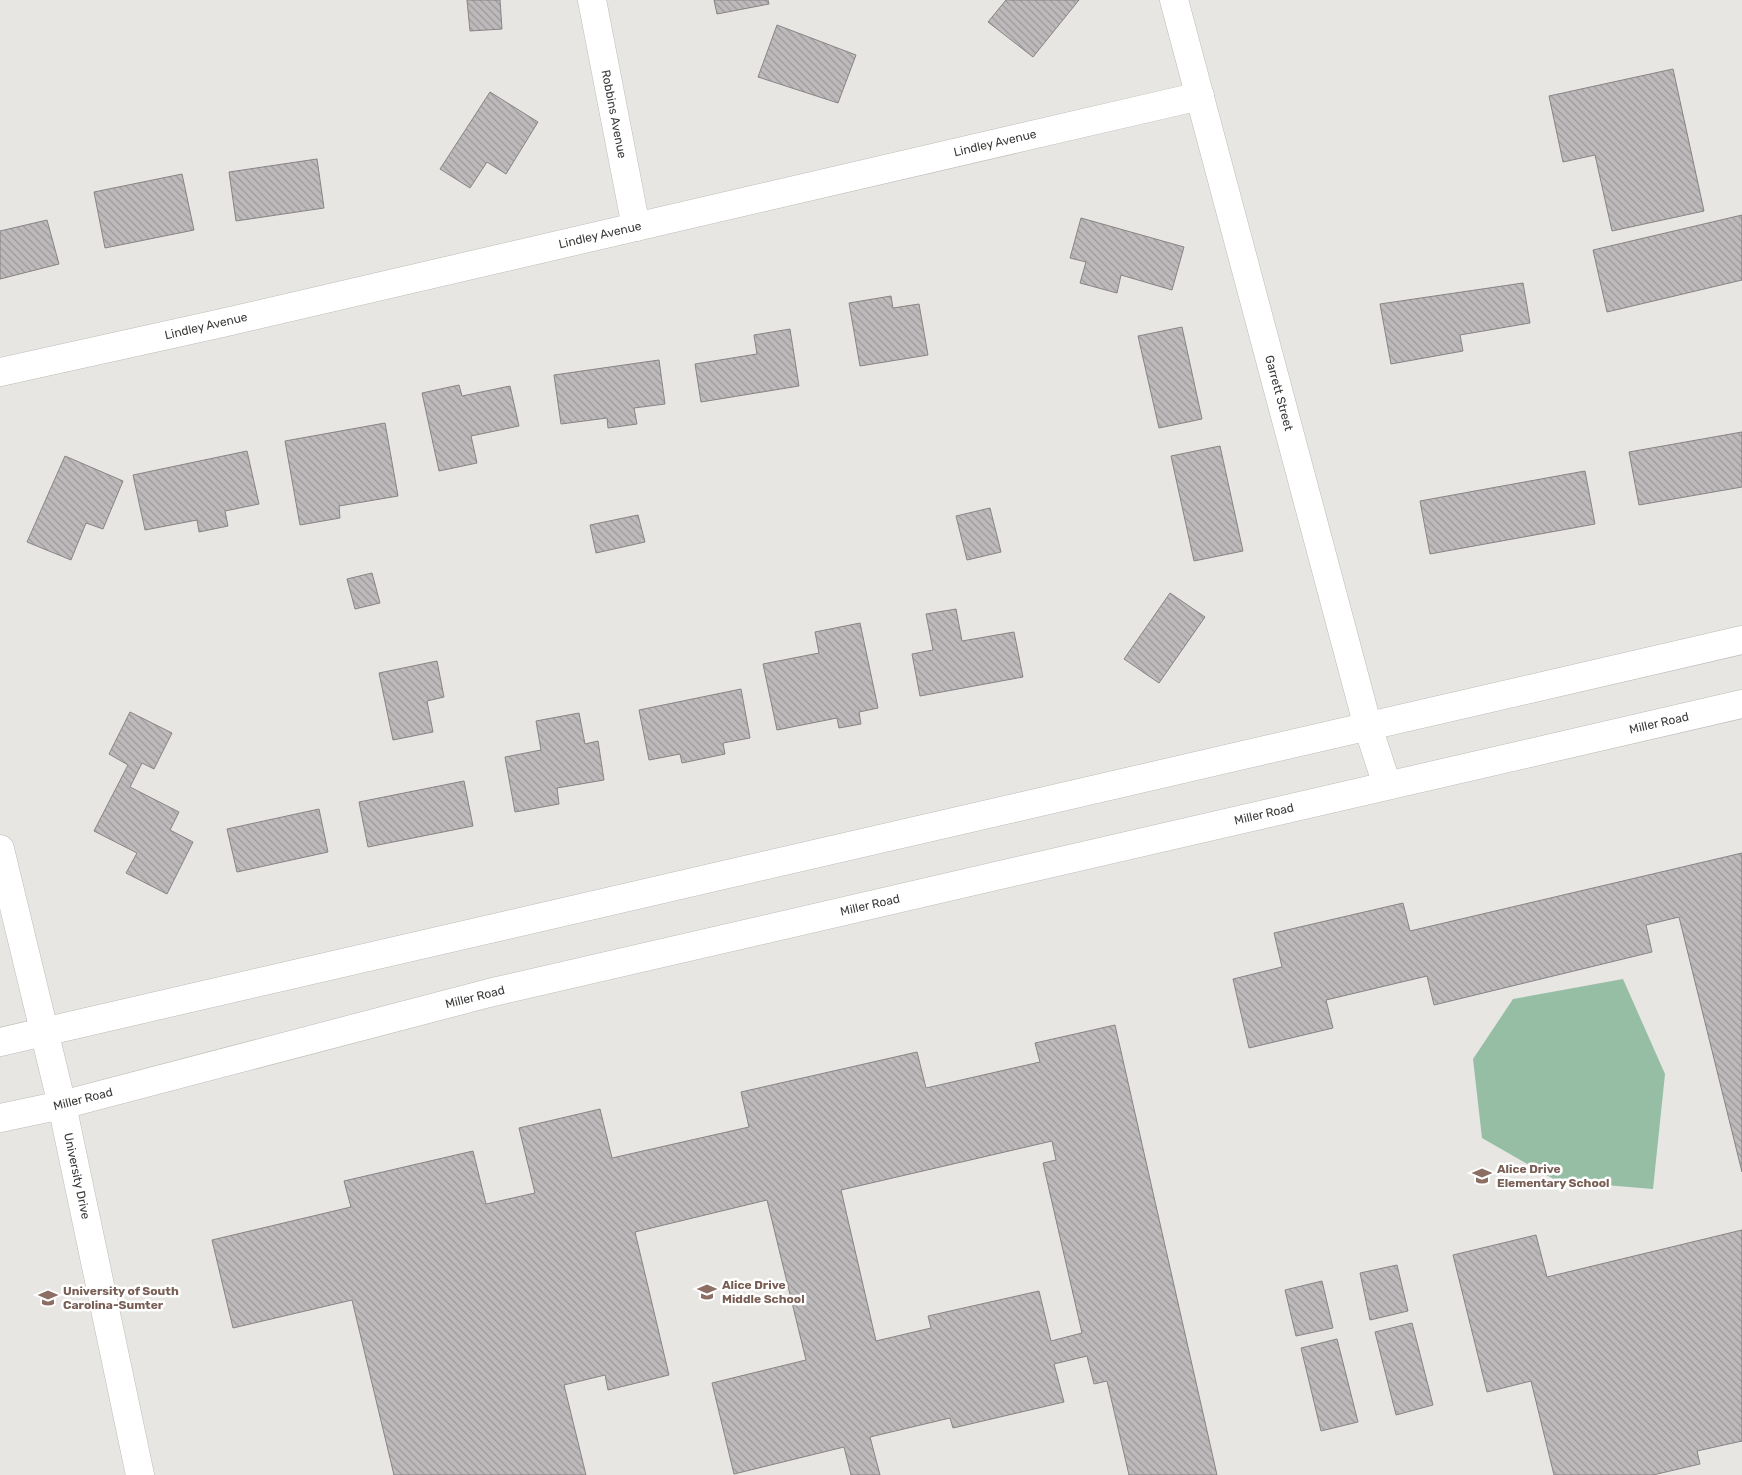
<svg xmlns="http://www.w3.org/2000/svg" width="1742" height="1475" font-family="Rubik,sans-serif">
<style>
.green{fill:#95bea5}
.building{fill:url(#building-back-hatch);stroke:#888486;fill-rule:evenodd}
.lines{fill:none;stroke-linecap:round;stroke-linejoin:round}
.minor-casing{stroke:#bebcb9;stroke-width:29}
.minor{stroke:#fff;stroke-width:28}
.labels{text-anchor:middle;stroke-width:5;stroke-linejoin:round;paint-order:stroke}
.street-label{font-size:12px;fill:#3a3a38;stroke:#fff}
.education-label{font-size:12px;font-weight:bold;fill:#785e54;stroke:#fff;text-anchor:start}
</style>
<defs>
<pattern id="building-back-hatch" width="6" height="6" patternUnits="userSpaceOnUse" patternTransform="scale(1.25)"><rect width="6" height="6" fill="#bebabc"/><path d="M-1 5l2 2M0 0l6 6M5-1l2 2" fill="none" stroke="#9b989a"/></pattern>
</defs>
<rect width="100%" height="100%" fill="#e7e6e2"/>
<polygon class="green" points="1623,979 1665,1074 1653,1189 1557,1181 1482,1138 1473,1059 1513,999"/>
<g class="building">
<polygon points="467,0 500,0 502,29 470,31"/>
<polygon points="714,0 768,0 769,4 717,14"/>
<polygon points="1006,0 1079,0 1033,57 988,22"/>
<polygon points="777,25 856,55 838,103 758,77"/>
<polygon points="1673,69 1704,211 1612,231 1595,155 1563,162 1549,96"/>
<polygon points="490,92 538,122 506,174 487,162 470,188 440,169"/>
<polygon points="317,159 324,208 236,221 229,172"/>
<polygon points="182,174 194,230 105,248 94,192"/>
<polygon points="1742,215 1742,280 1607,312 1593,250"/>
<polygon points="1081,218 1184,247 1172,290 1121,275 1117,293 1080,283 1086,262 1070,258"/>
<polygon points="47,220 59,264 0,279 0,231"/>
<polygon points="1523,283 1530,323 1460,335 1463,351 1391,364 1380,304"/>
<polygon points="891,296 893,308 919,304 928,355 860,366 849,303"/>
<polygon points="1182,327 1202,419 1159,428 1138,336"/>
<polygon points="790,329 799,386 701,402 695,364 757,354 754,335"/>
<polygon points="659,360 665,404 634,408 637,424 608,428 607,418 561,424 554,375"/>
<polygon points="459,385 462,396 510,386 519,426 471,436 477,463 439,471 422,393"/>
<polygon points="385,423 398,496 339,506 340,518 300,525 285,441"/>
<polygon points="1742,432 1742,487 1639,505 1629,452"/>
<polygon points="1220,446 1243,551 1194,561 1171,456"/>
<polygon points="247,451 259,504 225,511 228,526 199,532 197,520 145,530 133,475"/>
<polygon points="65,456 123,481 103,529 86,523 71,560 27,542"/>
<polygon points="1585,471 1595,524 1430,554 1420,501"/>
<polygon points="990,508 1001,552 967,560 956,516"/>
<polygon points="638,515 645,542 596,553 590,525"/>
<polygon points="372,573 380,603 355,609 347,579"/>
<polygon points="1170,593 1205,617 1159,683 1124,659"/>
<polygon points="956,609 962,641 1014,632 1023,677 920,696 912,654 933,650 926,614"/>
<polygon points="860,623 878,708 859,712 861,724 839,728 837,718 777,730 763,664 819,653 815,632"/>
<polygon points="437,661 444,697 427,701 433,732 393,740 379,673"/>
<polygon points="741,689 750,738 723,743 725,754 682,763 680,754 649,760 639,710"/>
<polygon points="130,712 172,733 154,769 142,763 130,787 179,812 170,830 193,842 167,894 126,873 137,853 94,831 128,765 109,754"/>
<polygon points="579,713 585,744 598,741 604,780 557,788 559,804 515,812 505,757 541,750 536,721"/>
<polygon points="464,781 473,826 368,847 359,802"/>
<polygon points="319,809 328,852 237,872 227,829"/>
<polygon points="1742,853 1742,1172 1679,917 1646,925 1652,952 1434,1005 1427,976 1326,1000 1333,1028 1249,1048 1233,979 1282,967 1274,933 1403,903 1410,931"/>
<path d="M1115,1025L1217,1475H1129L1107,1381L1094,1384L1087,1356L1054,1364L1064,1402L953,1428L950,1418L870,1437L880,1475H851L844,1447L734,1474L712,1383L806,1360L767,1200L635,1232L669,1375L608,1390L605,1375L564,1385L586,1475H394L352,1300L233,1328L212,1240L351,1207L344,1181L473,1151L486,1204L535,1193L519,1128L600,1109L612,1158L749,1127L741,1092L917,1052L926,1088L1040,1062L1035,1043ZM1052,1141L1056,1160L1043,1163L1082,1333L1051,1341L1039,1291L928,1316L931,1328L876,1341L841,1190Z"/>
<polygon points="1742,1230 1742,1441 1697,1451 1700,1464 1653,1475 1554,1475 1531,1381 1487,1392 1453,1255 1536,1235 1547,1277"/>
<polygon points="1397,1265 1408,1311 1370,1320 1360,1273"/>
<polygon points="1322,1281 1333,1328 1296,1336 1285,1290"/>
<polygon points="1412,1323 1433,1405 1396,1415 1375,1332"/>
<polygon points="1337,1339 1358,1422 1321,1431 1301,1348"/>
</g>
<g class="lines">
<g class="minor-casing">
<g id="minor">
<polyline points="592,0 636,227"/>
<polyline points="1174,0 1368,727 1387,785"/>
<polyline points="0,372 222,323 1200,96"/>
<polyline points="0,849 62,1105 140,1475"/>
<polyline points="0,1042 1742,640"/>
<polyline points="0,1118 62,1105 489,993 1742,704"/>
</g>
</g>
<use href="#minor" class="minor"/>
</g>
<defs>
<g id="school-bare" transform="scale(1.5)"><path d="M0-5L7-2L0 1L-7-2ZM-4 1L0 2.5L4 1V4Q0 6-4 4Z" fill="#8d6e63" stroke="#fff" stroke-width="2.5" paint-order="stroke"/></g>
<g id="university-bare" transform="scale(1.5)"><path d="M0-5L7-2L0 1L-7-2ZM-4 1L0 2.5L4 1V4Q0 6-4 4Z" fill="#8d6e63" stroke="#fff" stroke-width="2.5" paint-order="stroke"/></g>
</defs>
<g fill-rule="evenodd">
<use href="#school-bare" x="1482" y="1176"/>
<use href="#school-bare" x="707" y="1292"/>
<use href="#university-bare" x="48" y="1298"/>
</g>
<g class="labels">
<g class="street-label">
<text transform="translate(614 114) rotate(79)" y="4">Robbins Avenue</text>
<text transform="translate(995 143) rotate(-13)" y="4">Lindley Avenue</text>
<text transform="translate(600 235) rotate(-13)" y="4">Lindley Avenue</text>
<text transform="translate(206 326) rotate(-13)" y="4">Lindley Avenue</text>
<text transform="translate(1279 393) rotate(75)" y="4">Garrett Street</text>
<text transform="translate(1659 723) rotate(-13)" y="4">Miller Road</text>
<text transform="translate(1264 814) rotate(-13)" y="4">Miller Road</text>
<text transform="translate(870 905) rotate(-13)" y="4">Miller Road</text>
<text transform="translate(475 997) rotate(-14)" y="4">Miller Road</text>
<text transform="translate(83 1099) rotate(-14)" y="4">Miller Road</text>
<text transform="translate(77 1176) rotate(78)" y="4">University Drive</text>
</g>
<g class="education-label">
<text x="1497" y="1173">Alice Drive<tspan x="1497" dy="14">Elementary School</tspan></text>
<text x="722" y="1289">Alice Drive<tspan x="722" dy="14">Middle School</tspan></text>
<text x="63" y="1295">University of South<tspan x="63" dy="14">Carolina-Sumter</tspan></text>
</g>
</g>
</svg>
